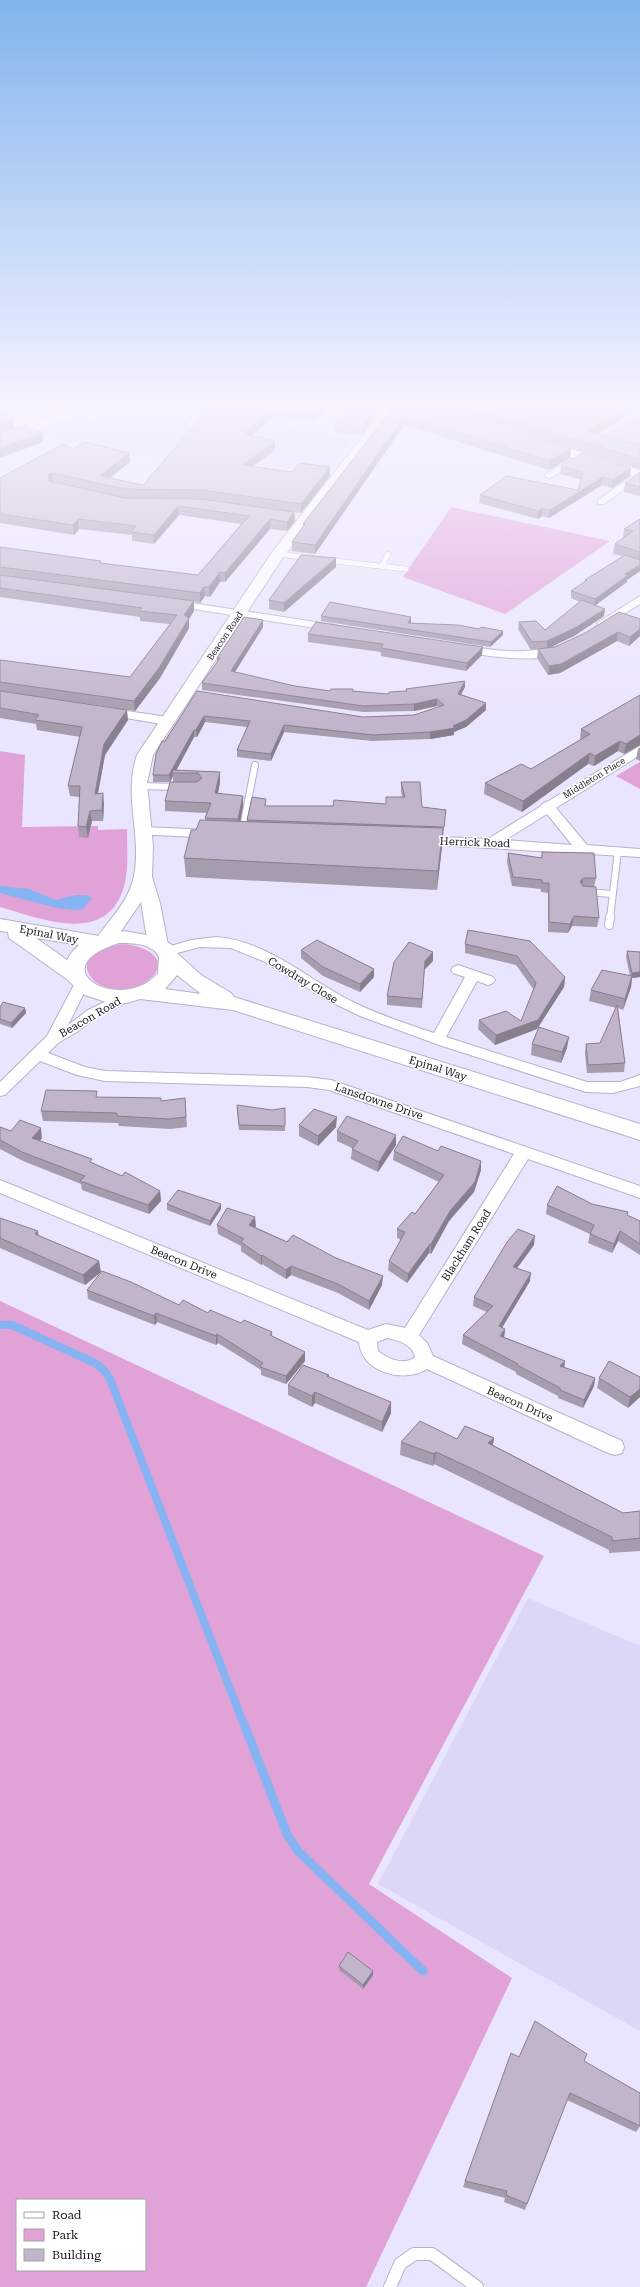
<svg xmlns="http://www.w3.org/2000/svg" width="640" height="2287" font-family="'Roboto Serif',serif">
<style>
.built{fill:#ddd7f7}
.green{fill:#e1a2d8;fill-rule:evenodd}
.water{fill:#86b3f2}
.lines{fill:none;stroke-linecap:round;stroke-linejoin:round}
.stream-far1{stroke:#86b3f2;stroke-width:8}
.stream{stroke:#86b3f2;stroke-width:9}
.lane-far3-casing{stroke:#b6b2ca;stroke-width:6}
.lane-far2-casing{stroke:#b6b2ca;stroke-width:8}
.lane-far1-casing{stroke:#b6b2ca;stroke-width:10}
.lane-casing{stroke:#b6b2ca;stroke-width:14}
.street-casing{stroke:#b6b2ca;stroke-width:2}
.secondary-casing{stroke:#b6b2ca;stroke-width:2}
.primary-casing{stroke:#b6b2ca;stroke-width:2}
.lane-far3{stroke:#fff;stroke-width:5}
.lane-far2{stroke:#fff;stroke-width:6}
.lane-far1{stroke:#fff;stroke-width:8}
.lane{stroke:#fff;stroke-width:12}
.street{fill:#fff;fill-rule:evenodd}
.secondary{fill:#fff;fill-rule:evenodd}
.primary{fill:#fff;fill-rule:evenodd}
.wall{fill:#a79bae}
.shaded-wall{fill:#887e8d}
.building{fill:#c2b4ca;stroke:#887e8d}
.labels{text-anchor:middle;stroke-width:3;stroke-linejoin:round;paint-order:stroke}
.far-street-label{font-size:9px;fill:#18171f;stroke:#fff}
.street-label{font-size:11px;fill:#18171f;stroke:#fff}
</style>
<rect width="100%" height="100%" fill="#eae5fe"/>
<g class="built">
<polygon points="113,405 256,405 253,420 352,439 326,475 267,466 260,474 95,447 63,440 41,434 37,430"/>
<polygon points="528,1598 640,1646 640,2031 378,1884"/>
</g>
<g class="green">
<polygon points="638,415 640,416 640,455 593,441"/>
<polygon points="451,507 610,541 505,614 403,577"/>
<path d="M0,751L25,755L22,827L98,826V830L127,829C127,848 129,868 124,887C106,946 42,919 0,907Z"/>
<polygon points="640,762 640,789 616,776"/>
<path d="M123,944C144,945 175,960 147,981C103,1012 50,953 123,944Z"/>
<path d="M0,1301L544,1556L369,1884L512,1978L366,2287H0ZM17,2200H145V2270H17Z"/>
</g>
<polygon class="water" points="0,886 29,889 56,900 76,895 86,895 92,898 83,909 74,910 57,908 0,893"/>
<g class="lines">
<polyline class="stream-far1" points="0,1325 12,1325 95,1363 104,1370 110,1379 244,1725"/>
<polyline class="stream" points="244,1724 287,1834 298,1851 423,1971"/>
<g class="lane-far3-casing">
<g id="lane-far3">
<path d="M142,405C158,407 185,408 192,425"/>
<polyline points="80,412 95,419"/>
<polyline points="278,554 311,558"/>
<polyline points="326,560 406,569"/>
<polyline points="382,566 388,554"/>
</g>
</g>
<g class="lane-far2-casing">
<g id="lane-far2">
<polyline points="140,786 179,787"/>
<polyline points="242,832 255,765"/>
<polyline points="587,892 612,894"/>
<polyline points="610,918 618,851"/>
</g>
</g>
<g class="lane-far1-casing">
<polyline id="lane-far1" points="609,925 610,917"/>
</g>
<g class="lane-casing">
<polyline id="lane" points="390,2287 400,2264 414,2254 432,2254 477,2287"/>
</g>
<g class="street-casing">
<g id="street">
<polygon points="299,405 312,405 381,415 385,418 381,421 303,409 300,408"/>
<polygon points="429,405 438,405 430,412 426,409"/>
<polygon points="580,454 583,455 583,459 552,477 549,478 544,475"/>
<polygon points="640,471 640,478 604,504 598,504 598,500"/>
<polygon points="640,596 640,604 606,625 602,626 597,623"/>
<polygon points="172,600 335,625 340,628 335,631 168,605 167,603"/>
<path d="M460,645C499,651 519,655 558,646L564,649C549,667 477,655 456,650L454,648L456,646Z"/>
<polygon points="106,708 168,717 174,721 168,725 102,714 100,712 102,710"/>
<path d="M640,746V755L556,808L587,845L640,849V857L420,844L413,840L420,836L488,839L541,806L543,803L547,802ZM547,814L572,845L505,840Z"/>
<polygon points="142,827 213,830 219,834 213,838 137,834 136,831 137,828"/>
<path d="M216,937C269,941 308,980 353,1002C379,1015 407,1024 434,1033L465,977L453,973L451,970L453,967L458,965L493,977L495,980L493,983L488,985L477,981L446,1037L587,1082H620L640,1075V1086L613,1093L586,1092L442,1046L360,1016L327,1000L263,961L231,948L200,947L166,956L159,952L161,949L191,940Z"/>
<path d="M81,980L86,982L88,985L68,1025L88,1010L123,993H133L135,996L133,999L98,1016L77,1032L58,1043L48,1053L85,1067L105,1071L307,1077L331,1080L640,1186V1198L528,1159L419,1335L427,1343L433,1356L622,1441L624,1447L622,1453L615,1455L608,1453L427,1369C404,1384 361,1372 359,1342L0,1193V1180L368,1330L386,1324L405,1328L514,1154L329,1090L307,1087L105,1081L77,1075L40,1061L5,1095L0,1096V1082L47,1036L74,985L76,982ZM387,1338C398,1340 413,1345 415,1357C404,1366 388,1359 378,1351L377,1342Z"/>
</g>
</g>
<g class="secondary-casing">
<g id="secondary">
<polygon points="90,405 108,405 106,408 0,442 0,434"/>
<path d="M387,405H399L284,556L153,755L147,783L153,846L152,877L160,903L168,945L165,949L158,951L151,949L148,945L141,902L113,943L106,945L99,943L96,939C110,919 129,901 134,876C142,836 123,796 137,755L273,551Z"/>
<polygon points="542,440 640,470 640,478 538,447 536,444"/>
</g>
</g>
<g class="primary-casing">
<path id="primary" d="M0,919L99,936L124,931L157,937L172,945L177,953L201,975L231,993L234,997L640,1124V1140L233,1010L140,999L127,1003L106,1002L82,994L68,980L9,938L8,932L0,931ZM36,938L79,945L72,952L67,960ZM119,943C132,943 153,943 159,957L158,973C123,1015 37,969 119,943ZM177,975L201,994L165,989Z"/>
</g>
<use href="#lane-far3" class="lane-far3"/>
<use href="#lane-far2" class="lane-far2"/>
<use href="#lane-far1" class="lane-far1"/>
<use href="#lane" class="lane"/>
<use href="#street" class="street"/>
<use href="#secondary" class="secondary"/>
<use href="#primary" class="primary"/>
</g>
<g class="wall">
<polygon points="183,405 204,405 196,411"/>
<polygon points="212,405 335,405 333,406 323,406 323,414 313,421 274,416 252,436 275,450 252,467 292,472 330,476 301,513 294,512 295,521 287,531 270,529 225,582 220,582 210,597 205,596 200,603 194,602 194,611 189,619 189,628 160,678 135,711 90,704 128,720 105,755 98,793 104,804 103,821 92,821 88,838 79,837 78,826 80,797 70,796 68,786 80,737 37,730 36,724 0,718 0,660 130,677 170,624 140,621 140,617 0,597 0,547 102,563 198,575 241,524 179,515 154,544 132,541 132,535 79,529 74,535 0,523 0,478 73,449 129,453 130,462 110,478 143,485"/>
<polygon points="352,405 386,405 379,413 352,409"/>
<polygon points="395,405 570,458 549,470 404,425 315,554 292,551 292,542 303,527 303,524"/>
<polygon points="438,405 600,405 603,406 604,405 640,405 640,409 639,409 597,434 640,446 640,469 438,407"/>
<polygon points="372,421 362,435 334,432 335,423"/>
<polygon points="561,466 630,476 612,488 602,485 549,518 542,516 538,519 479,503 480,495 578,490 581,480 560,474"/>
<polygon points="640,472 640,496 624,492 625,483"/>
<polygon points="640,519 640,571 627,580 627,582 596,605 604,616 574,636 548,648 555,647 640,619 640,636 629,646 617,641 560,673 548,675 537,658 538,649 531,650 518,629 519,622 545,630 580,602 571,598 571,591 585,582 585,580 623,556 613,554 615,544 623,538 624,529"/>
<polygon points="336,567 284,612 269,609 269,600"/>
<polygon points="321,616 411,622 410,623 479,629 503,631 503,635 490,647 321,621"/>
<polygon points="263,627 235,672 295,686 330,691 353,691 388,694 406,691 406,689 465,687 461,694 486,703 486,710 466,727 454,732 454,735 430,739 372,741 284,732 271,761 237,757 237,750 247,727 205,722 197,737 194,737 176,770 220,772 220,782 218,794 243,796 243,806 240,821 247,821 247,820 266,799 266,806 333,806 386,804 402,797 401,791 401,782 422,807 446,810 437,890 186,877 184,858 196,830 205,820 205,818 207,813 165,811 165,801 173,782 173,776 170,782 153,782 153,775 165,741 197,691 363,717 414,715 439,707 437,706 414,711 363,712 202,690 202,683 217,662 217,658"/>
<polygon points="308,634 482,655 466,671 381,656 381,652 308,642"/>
<polygon points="640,695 640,745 624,754 618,751 594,766 588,764 522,812 484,794 485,783 531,769 580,740 581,729"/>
<polygon points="640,747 640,761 636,759 638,749"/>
<polygon points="542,852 596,878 594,887 599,918 597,927 572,926 568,933 548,932 548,893 541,892 541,889 512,886 507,862 508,853 541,858"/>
<polygon points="468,930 565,977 564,987 537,1029 495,1045 478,1029 479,1020 521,1021 534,990 516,965 465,953 465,944"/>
<polygon points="301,950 374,969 374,977 360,992 323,976 301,958"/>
<polygon points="627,951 640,952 640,977 632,978 631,987 623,1010 618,1008 625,1063 624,1072 587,1073 585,1053 586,1044 600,1043 616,1008 589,1001 591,990 630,976 626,957"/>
<polygon points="433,961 424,970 422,1008 387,1005 387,996"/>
<polygon points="0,1007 25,1008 26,1013 12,1028 0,1024"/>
<polygon points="532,1044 567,1048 561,1063 531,1055"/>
<polygon points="98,1097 161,1101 185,1098 187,1127 170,1129 119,1126 118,1123 43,1121 41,1111"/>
<polygon points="237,1110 285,1114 285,1131 239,1130"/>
<polygon points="299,1125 336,1127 318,1146 299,1136"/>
<polygon points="0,1127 11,1131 42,1138 40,1141 93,1163 122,1176 160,1191 161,1201 149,1214 82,1190 81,1184 23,1161 0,1149"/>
<polygon points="337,1131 396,1145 378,1172 351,1159 352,1149 352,1148 337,1141"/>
<polygon points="394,1151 438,1151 481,1161 481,1170 474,1192 449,1221 431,1254 429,1253 407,1283 388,1270 389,1261 401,1240 397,1238 397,1229 415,1214 439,1182 393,1160"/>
<polygon points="167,1204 221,1204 221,1209 210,1226 167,1210"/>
<polygon points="592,1204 628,1212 627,1215 640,1221 640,1255 618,1241 612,1253 588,1243 590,1234 546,1214 547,1205"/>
<polygon points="0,1218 38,1236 101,1272 85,1285 0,1248"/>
<polygon points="217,1225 256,1226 255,1227 382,1285 369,1310 338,1293 291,1275 286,1279 262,1264 261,1265 241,1251 241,1246 218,1234"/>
<polygon points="534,1245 517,1268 530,1281 502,1328 505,1329 504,1337 565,1361 564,1367 595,1378 594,1386 583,1408 558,1398 558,1396 516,1374 516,1372 462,1344 463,1335 487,1312 473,1306 474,1297"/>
<polygon points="87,1290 179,1305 272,1332 272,1336 305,1352 305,1361 286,1384 261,1375 261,1370 218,1343 216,1345 157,1322 155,1325 88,1299"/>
<polygon points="329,1375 329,1377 391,1413 382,1432 315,1403 312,1407 288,1395 288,1385"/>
<polygon points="640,1377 640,1397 628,1408 597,1388 599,1378"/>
<polygon points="494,1438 493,1445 623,1513 640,1511 640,1551 609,1553 609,1550 473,1483 434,1464 433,1466 400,1455 401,1442"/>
<polygon points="339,1966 373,1975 363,1989 339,1970"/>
<polygon points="519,2057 584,2062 640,2126 636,2132 567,2100 525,2210 504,2202 505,2198 463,2187 465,2181"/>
</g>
<g class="shaded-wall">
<polygon points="196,405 204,405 196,411"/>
<polygon points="323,405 323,414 313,421 313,413"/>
<polygon points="379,405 386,405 379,413"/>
<polygon points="632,405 639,405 639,409 587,440 588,431"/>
<polygon points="274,408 274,416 244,443 244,434"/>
<polygon points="373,413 372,421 362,435 362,426"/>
<polygon points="404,416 404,425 315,554 315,545"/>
<polygon points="13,419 14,428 0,433 0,423"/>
<polygon points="42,433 43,442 0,458 0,448"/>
<polygon points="275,441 275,450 242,474 242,465"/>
<polygon points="571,449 570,458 549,470 550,461"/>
<polygon points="129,453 130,462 102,484 100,476"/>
<polygon points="330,467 330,476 301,513 301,504"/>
<polygon points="631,468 630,476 612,488 613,480"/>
<polygon points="52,473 53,483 49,481 48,475"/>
<polygon points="603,477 602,485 549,518 550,510"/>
<polygon points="178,506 179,515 154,544 154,535"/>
<polygon points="543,508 542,516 538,519 538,511"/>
<polygon points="294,512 295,521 287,531 287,522"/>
<polygon points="78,519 79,529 74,535 73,525"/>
<polygon points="270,519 270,529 225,582 225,573"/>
<polygon points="640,552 640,560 638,561"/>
<polygon points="336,558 336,567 284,612 284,603"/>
<polygon points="640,565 640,571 627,580 627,582 594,606 595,599 625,574"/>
<polygon points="220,572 220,582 210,597 209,587"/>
<polygon points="204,587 205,596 200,603 200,593"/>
<polygon points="194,601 194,611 189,619 189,628 160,678 135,711 134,701 184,615"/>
<polygon points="605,609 604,616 574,636 547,649 547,641"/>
<polygon points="411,617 411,622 408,628 408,623"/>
<polygon points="263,620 263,627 231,678 231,671"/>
<polygon points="640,629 640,636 629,646 630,637"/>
<polygon points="503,631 503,635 490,647 491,642"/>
<polygon points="618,632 617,641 560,673 548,675 549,666"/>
<polygon points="483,647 482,655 466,671 467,663"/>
<polygon points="465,681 465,687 458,700 458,694"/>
<polygon points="437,699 437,706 414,711 414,704"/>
<polygon points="486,703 486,710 466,727 454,732 454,735 430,739 430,732"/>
<polygon points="127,710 128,720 105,755 96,804 95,794 104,744"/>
<polygon points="204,716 205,722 197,737 196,730"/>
<polygon points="284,725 284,732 271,761 271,754"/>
<polygon points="194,730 194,737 175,773 172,773 173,776 170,782 169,775"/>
<polygon points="640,735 640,745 624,754 626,744"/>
<polygon points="620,741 618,751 594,766 595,756"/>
<polygon points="590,753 588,764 522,812 523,801"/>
<polygon points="220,772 220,782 216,803 215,793"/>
<polygon points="103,793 104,804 103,821 102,810"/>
<polygon points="243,796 243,806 239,829 238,819"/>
<polygon points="90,811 92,821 88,838 86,827"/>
<polygon points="443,828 442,847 437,890 438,871"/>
<polygon points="583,878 582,887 580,882"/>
<polygon points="574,916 572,926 568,933 570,924"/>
<polygon points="433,952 433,961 424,970 422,1008 425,961"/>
<polygon points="374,969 374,977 360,992 360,984"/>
<polygon points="640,972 640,977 632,978 631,987 623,1010 625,999 631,978 632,973"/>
<polygon points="565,977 564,987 537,1029 495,1045 496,1035 538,1020"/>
<polygon points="25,1008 26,1013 12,1028 11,1023"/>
<polygon points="569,1037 567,1048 561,1063 562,1052"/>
<polygon points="337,1117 336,1127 318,1146 318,1136"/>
<polygon points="41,1128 42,1138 34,1148 32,1138"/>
<polygon points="396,1135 396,1145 378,1172 379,1162"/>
<polygon points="481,1161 481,1170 474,1192 449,1221 431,1254 431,1244 450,1211"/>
<polygon points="160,1191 161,1201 149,1214 148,1205"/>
<polygon points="221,1204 221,1209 210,1226 210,1221"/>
<polygon points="255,1217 256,1226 250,1234 249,1225"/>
<polygon points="38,1231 39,1242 35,1234"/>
<polygon points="620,1231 618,1241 612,1253 614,1244"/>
<polygon points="535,1236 534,1245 512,1275 513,1267"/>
<polygon points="430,1244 429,1253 407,1283 408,1274"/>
<polygon points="262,1255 262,1264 261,1265 261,1256"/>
<polygon points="99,1261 101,1272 85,1285 83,1275"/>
<polygon points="291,1266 291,1275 286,1279 286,1270"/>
<polygon points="531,1273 530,1281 498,1334 499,1326"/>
<polygon points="383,1276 382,1285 369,1310 369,1301"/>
<polygon points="156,1313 157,1322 155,1325 154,1316"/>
<polygon points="505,1329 504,1338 500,1336"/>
<polygon points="217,1334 218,1343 216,1345 216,1336"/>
<polygon points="305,1352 305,1361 286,1384 286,1376"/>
<polygon points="565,1361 564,1369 560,1366"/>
<polygon points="595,1378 594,1386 583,1408 584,1400"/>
<polygon points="640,1389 640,1397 628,1408 630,1397"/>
<polygon points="315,1392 315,1403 312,1407 312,1396"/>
<polygon points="391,1402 391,1413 382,1432 382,1422"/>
<polygon points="494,1438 492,1450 488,1443"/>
<polygon points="436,1452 434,1464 433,1466 434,1454"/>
<polygon points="373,1971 373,1975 363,1989 363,1985"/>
</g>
<g class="building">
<polygon points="212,405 323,405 313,413 274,408 244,434 275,441 242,465 292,472 300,463 330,467 301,504 202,490 125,489 52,473 48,475 49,481 125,498 201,499 294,512 287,522 270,519 225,573 220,572 209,587 204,587 200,593 0,567 0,547 101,561 100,563 198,575 249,516 178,506 154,535 131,532 136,526 78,519 73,525 0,514 0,478 63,444 73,449 85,442 129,453 100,476 143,485"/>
<polygon points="395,405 424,405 571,449 550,461 404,416 315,545 292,542 305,524 303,524"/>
<polygon points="460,405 600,405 603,406 604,405 632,405 588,431 640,446 640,459"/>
<polygon points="346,409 373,413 362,426 335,423"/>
<polygon points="0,412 13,419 0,423"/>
<polygon points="26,425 42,433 0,448 0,433"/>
<polygon points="582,453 631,468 613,480 603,477 550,510 543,508 538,511 480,495 506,476 578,490 583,472 561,466"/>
<polygon points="640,472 640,487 625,483"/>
<polygon points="640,519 640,552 615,544 633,531 624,529"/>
<polygon points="301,555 336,558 284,603 269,600"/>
<polygon points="625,555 640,560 640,565 625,574 628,575 595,599 571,591 587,580 585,580"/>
<polygon points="0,575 194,601 184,615 189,618 159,668 134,701 0,682 0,660 130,677 177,615 139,611 142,608 0,588"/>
<polygon points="582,600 605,609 575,628 547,641 532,642 519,622 536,621 545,630"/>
<polygon points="330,602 411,617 408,623 458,625 479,629 481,627 503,631 491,642 321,616"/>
<polygon points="619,612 640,619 640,629 630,637 618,632 561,664 549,666 538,649 555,647 585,633"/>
<polygon points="244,617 263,620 231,671 295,686 330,691 331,689 353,689 352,691 388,694 389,692 407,691 406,689 465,681 458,694 486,703 466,720 453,726 455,728 430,732 373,735 284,725 271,754 237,750 250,721 204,716 196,730 194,730 169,775 153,775 156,754 162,741 165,741 197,691 363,717 414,715 444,705 437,699 414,704 363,706 202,683 220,658 217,658"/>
<polygon points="316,622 483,647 467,663 381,648 383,644 308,634"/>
<polygon points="0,691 127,710 104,744 95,794 103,793 102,810 90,811 86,827 78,826 80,786 68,786 82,727 35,720 39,715 35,714 0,708"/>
<polygon points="640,695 640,735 626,744 620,741 595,756 590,753 523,801 485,783 521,764 531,769 590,734 581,729"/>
<polygon points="173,770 220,772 215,793 243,796 238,819 205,818 211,803 165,801 170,782 197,782 202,778 198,773 172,773"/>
<polygon points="401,782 420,782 422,807 446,810 444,827 247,820 252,797 266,799 265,806 333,806 334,800 386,804 386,797 405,797"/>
<polygon points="200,820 443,828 438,871 184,858 191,830 196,830"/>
<polygon points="542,852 594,853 596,878 583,878 580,882 583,886 596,887 599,918 574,916 570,924 549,922 549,883 542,883 542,880 513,877 508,853 542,858"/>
<polygon points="468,930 530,941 565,977 538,1020 496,1035 479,1020 506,1011 521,1021 536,983 517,956 465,944"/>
<polygon points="317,940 374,969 360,984 323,967 301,950"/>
<polygon points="409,942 433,952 425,961 422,999 387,996 394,962"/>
<polygon points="627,951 640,952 640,972 632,973"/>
<polygon points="602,970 632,976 625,999 591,990"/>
<polygon points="3,1002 25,1008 11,1023 0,1019 0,1007"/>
<polygon points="617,1005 625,1063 588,1065 586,1044 600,1043"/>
<polygon points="539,1027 569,1037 562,1052 532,1044"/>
<polygon points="46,1090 97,1091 96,1097 161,1098 161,1101 185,1098 186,1117 169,1119 117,1116 117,1113 41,1111"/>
<polygon points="237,1105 272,1110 285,1108 285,1126 239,1125"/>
<polygon points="314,1109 337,1117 318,1136 299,1125"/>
<polygon points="347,1116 396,1135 379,1162 352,1149 358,1141 337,1131"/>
<polygon points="20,1120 41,1128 32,1138 92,1159 90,1162 122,1176 125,1172 160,1191 148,1205 80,1181 85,1176 22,1152 0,1140 0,1127 11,1131"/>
<polygon points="403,1136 438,1151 441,1146 481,1161 475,1182 450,1211 431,1244 430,1244 408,1274 389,1261 405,1232 397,1229 412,1212 415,1214 444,1175 394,1151"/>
<polygon points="557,1186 592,1204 628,1212 627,1215 640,1221 640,1244 620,1231 614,1244 590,1234 594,1225 547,1205"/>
<polygon points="178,1190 221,1204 210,1221 167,1204"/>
<polygon points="227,1208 255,1217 249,1225 287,1242 293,1235 336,1258 383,1276 369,1301 338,1284 291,1266 286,1270 262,1255 261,1256 241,1242 244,1239 217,1225"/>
<polygon points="0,1218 38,1231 35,1234 99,1261 83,1275 0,1238"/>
<polygon points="518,1229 535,1236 513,1267 531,1273 499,1326 505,1329 500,1336 565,1361 560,1366 595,1378 584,1400 560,1390 560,1388 517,1365 518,1364 463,1335 493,1306 474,1297 507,1242"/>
<polygon points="102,1271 131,1282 179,1305 183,1300 208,1313 210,1310 241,1323 244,1320 272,1332 270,1335 305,1352 286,1376 260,1367 263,1363 217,1334 216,1336 156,1313 154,1316 87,1290"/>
<polygon points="609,1361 640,1377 640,1389 630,1397 599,1378"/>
<polygon points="303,1365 329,1375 327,1376 391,1402 382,1422 315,1392 312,1396 288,1385"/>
<polygon points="420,1421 457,1439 465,1426 494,1438 488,1443 623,1513 640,1511 640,1538 612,1541 612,1537 475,1470 436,1452 434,1454 401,1442"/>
<polygon points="348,1952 373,1971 363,1985 339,1966"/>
<polygon points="535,2021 587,2054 584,2061 640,2093 640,2126 570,2093 527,2204 506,2195 507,2191 465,2181 511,2053 519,2057"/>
</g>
<linearGradient id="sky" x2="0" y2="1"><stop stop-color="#81b4ec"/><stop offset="0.56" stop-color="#f6f3ff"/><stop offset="1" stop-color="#f6f3ff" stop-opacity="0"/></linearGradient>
<rect width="640" height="725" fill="url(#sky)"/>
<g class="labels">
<g class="far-street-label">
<text transform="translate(225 636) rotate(-56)" y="3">Beacon Road</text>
<text transform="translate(594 778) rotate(-31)" y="3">Middleton Place</text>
</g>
<g class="street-label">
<text transform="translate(475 842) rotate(2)" y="4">Herrick Road</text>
<text transform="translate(49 934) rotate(11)" y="4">Epinal Way</text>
<text transform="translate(303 980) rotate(31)" y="4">Cowdray Close</text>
<text transform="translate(90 1017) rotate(-30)" y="4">Beacon Road</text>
<text transform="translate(438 1068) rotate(17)" y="4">Epinal Way</text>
<text transform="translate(379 1101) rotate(19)" y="4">Lansdowne Drive</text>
<text transform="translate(466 1245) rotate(-58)" y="4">Blackham Road</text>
<text transform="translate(184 1262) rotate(22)" y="4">Beacon Drive</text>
<text transform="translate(520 1404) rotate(24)" y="4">Beacon Drive</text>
</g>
</g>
<rect x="16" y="2199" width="130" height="72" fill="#ffffff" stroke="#a3a2a5"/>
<rect x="24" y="2212" width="20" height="6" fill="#ffffff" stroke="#a3a2a5"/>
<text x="52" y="2219" font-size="12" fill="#18171f">Road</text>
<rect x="24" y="2229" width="20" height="12" fill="#e1a2d8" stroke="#a3a2a5"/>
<text x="52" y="2239" font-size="12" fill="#18171f">Park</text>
<rect x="24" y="2249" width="20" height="12" fill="#c2b4ca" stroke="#a3a2a5"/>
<text x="52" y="2259" font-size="12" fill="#18171f">Building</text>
</svg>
